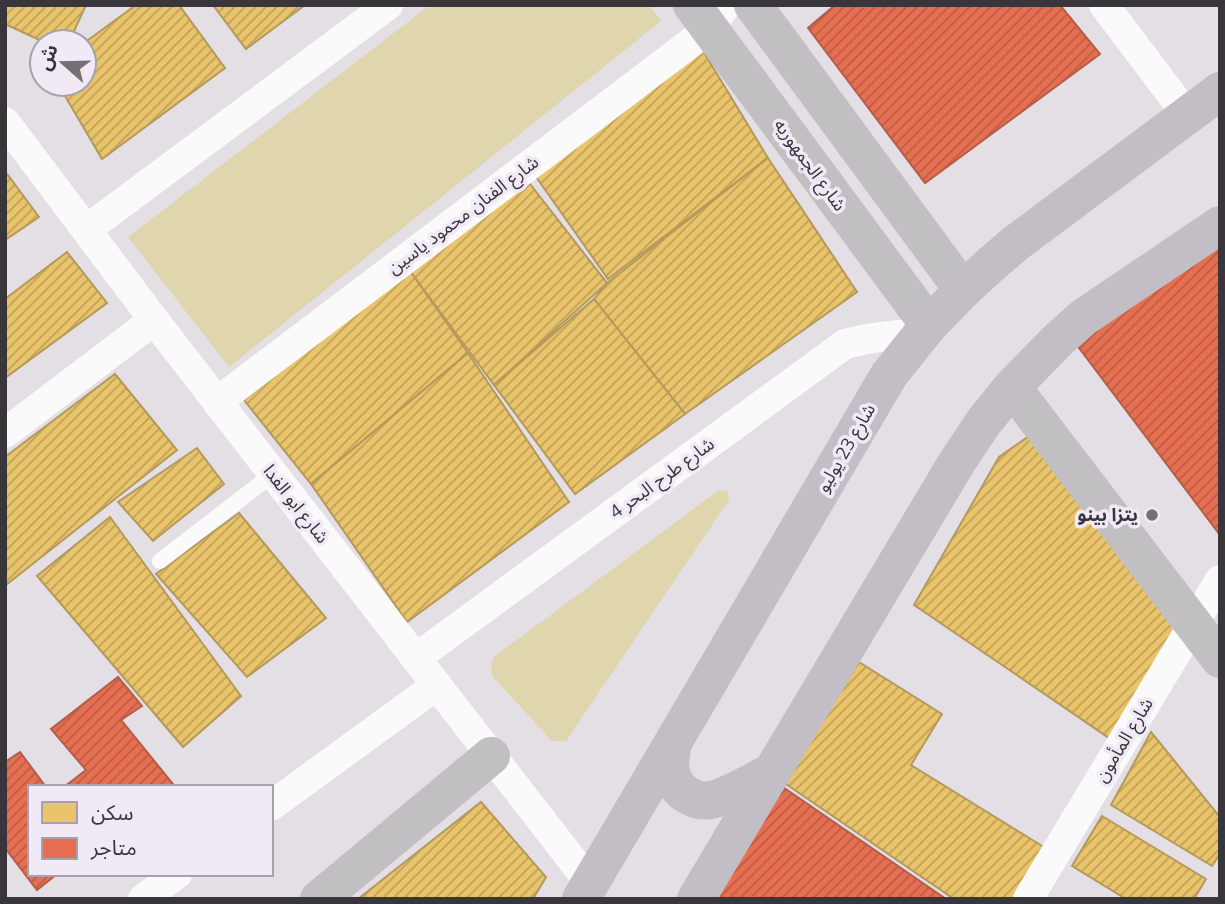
<svg xmlns="http://www.w3.org/2000/svg" width="1225" height="904" font-family="'Open Sans','Noto Sans Arabic',sans-serif">
<style>
.green{fill:#dfd6ad}
.homes{fill:url(#homes-hatch);stroke:#b4995c;stroke-width:2}
.shops{fill:url(#shops-hatch);stroke:#b35e4a;stroke-width:2}
.lines{fill:none;stroke-linecap:round;stroke-linejoin:round}
.lane{stroke:#fbfafb;stroke-width:16}
.street{stroke:#fbfafb;stroke-width:30}
.secondary{stroke:#c2bfc3;stroke-width:38}
.primary{stroke:#c3bec5;stroke-width:38}
.poi-dot{fill:#747176;stroke:#f1e9f5;stroke-width:2.5}
.labels{text-anchor:middle;stroke-width:7;stroke-linejoin:round;paint-order:stroke}
.street-label{font-size:18px;fill:#39363b;stroke:#f1e9f5}
.poi-label{font-size:18px;font-weight:bold;fill:#39363b;stroke:#f1e9f5;text-anchor:end}
</style>
<defs>
<pattern id="homes-hatch" width="6" height="6" patternUnits="userSpaceOnUse" patternTransform="scale(1.75)"><rect width="6" height="6" fill="#e9c46a"/><path d="M-1 1l2-2M0 6l6-6M5 7l2-2" fill="none" stroke="#bea058"/></pattern>
<pattern id="shops-hatch" width="6" height="6" patternUnits="userSpaceOnUse" patternTransform="scale(1.75)"><rect width="6" height="6" fill="#e76f51"/><path d="M-1 1l2-2M0 6l6-6M5 7l2-2" fill="none" stroke="#bc5c44"/></pattern>
</defs>
<rect width="100%" height="100%" fill="#e3dfe5"/>
<g class="green">
<polygon points="430,5 649,5 661,21 229,367 128,237"/>
<polygon points="719,490 728,491 729,500 566,741 552,741 492,676 491,666 494,657"/>
</g>
<g class="homes">
<polygon points="5,5 86,5 69,42 44,42 5,24"/>
<polygon points="136,5 179,5 225,68 102,159 58,84 84,84 84,43"/>
<polygon points="213,5 305,5 246,49"/>
<polygon points="700,46 768,158 608,279 534,174"/>
<polygon points="768,158 857,292 685,414 594,299 607,283"/>
<polygon points="5,171 39,217 5,240"/>
<polygon points="527,180 607,283 494,385 410,271"/>
<polygon points="67,252 107,303 5,378 5,299"/>
<polygon points="410,271 468,353 311,484 244,400"/>
<polygon points="594,299 685,414 575,494 494,385"/>
<polygon points="468,353 569,502 407,622 311,484"/>
<polygon points="115,374 177,450 6,585 5,457"/>
<polygon points="1035,432 1178,631 1112,740 914,605 999,457"/>
<polygon points="197,448 224,484 153,541 118,502"/>
<polygon points="239,513 326,618 247,677 156,574"/>
<polygon points="110,517 241,696 183,747 37,576"/>
<polygon points="859,662 942,714 911,765 1047,849 1015,899 954,899 783,782"/>
<polygon points="1151,732 1220,817 1220,854 1212,866 1111,805"/>
<polygon points="481,802 546,877 533,899 358,899"/>
<polygon points="1102,816 1206,879 1194,899 1126,899 1072,866"/>
</g>
<g class="shops">
<polygon points="835,5 1060,5 1100,54 925,183 808,28"/>
<polygon points="1220,231 1220,535 1070,336"/>
<polygon points="118,677 142,706 121,720 173,784 169,787 64,787 86,770 51,729"/>
<polygon points="20,752 46,787 30,787 30,874 57,874 37,890 5,848 5,762"/>
<polygon points="780,785 946,899 711,899"/>
</g>
<g class="lines">
<polyline class="lane" points="160,561 273,474"/>
<g class="street">
<polyline points="1104,5 1187,115"/>
<polyline points="5,122 154,320 590,883"/>
<polyline points="86,230 388,5"/>
<polyline points="217,402 709,29 726,5"/>
<polyline points="5,433 154,320"/>
<path d="M416,658L845,344C871,337 894,334 921,334"/>
<polyline points="271,806 437,685"/>
<polyline points="143,899 177,874"/>
<polyline points="1028,899 1220,580"/>
</g>
<g class="secondary">
<polyline points="692,5 929,325"/>
<polyline points="753,5 963,290"/>
<polyline points="1012,387 1220,659"/>
<polyline points="319,899 491,756"/>
</g>
<g class="primary">
<path d="M673,744C671,753 669,762 671,771C674,790 693,803 711,800C727,797 757,779 772,772"/>
<polyline points="581,899 889,375 929,325 963,290 989,266 1016,243 1220,91"/>
<polyline points="696,899 957,462 983,423 1012,387 1059,339 1084,317 1220,225"/>
</g>
</g>
<circle class="poi-dot" cx="1152" cy="515" r="7"/>
<g class="labels">
<g class="street-label">
<text transform="translate(810 165) rotate(54)" y="6">شارع الجمهوريه</text>
<text transform="translate(463 215) rotate(-37)" y="6">شارع الفنان محمود ياسين</text>
<text transform="translate(846 448) rotate(-60)" y="6">شارع 23 يوليو</text>
<text transform="translate(662 478) rotate(-36)" y="6">شارع طرح البحر 4</text>
<text transform="translate(296 504) rotate(52)" y="6">شارع ابو الفدا</text>
<text transform="translate(1124 740) rotate(-59)" y="6">شارع المأمون</text>
</g>
<g class="poi-label">
<text x="1138" y="521">يتزا بينو</text>
</g>
</g>
<rect width="1225" height="904" fill="none" stroke="#39363b" stroke-width="14"/>
<rect x="28" y="785" width="245" height="91" fill="#f1e9f5" stroke="#a7a1ab" stroke-width="2"/>
<rect x="42" y="802" width="35" height="21" fill="#e9c46a" stroke="#a7a1ab" stroke-width="2"/>
<text x="91" y="820" font-size="21" fill="#39363b">سكن</text>
<rect x="42" y="838" width="35" height="21" fill="#e76f51" stroke="#a7a1ab" stroke-width="2"/>
<text x="91" y="855" font-size="21" fill="#39363b">متاجر</text>
<g transform="translate(63 63) rotate(290)"><circle r="33" fill="#f1e9f5" stroke="#a7a1ab" stroke-width="2"/>
<path d="M0-5L12 26L0 18L-12 26Z" fill="#747176"/>
<text y="-10" font-size="19" font-weight="bold" text-anchor="middle" fill="#39363b">ش</text>
</g>
</svg>
